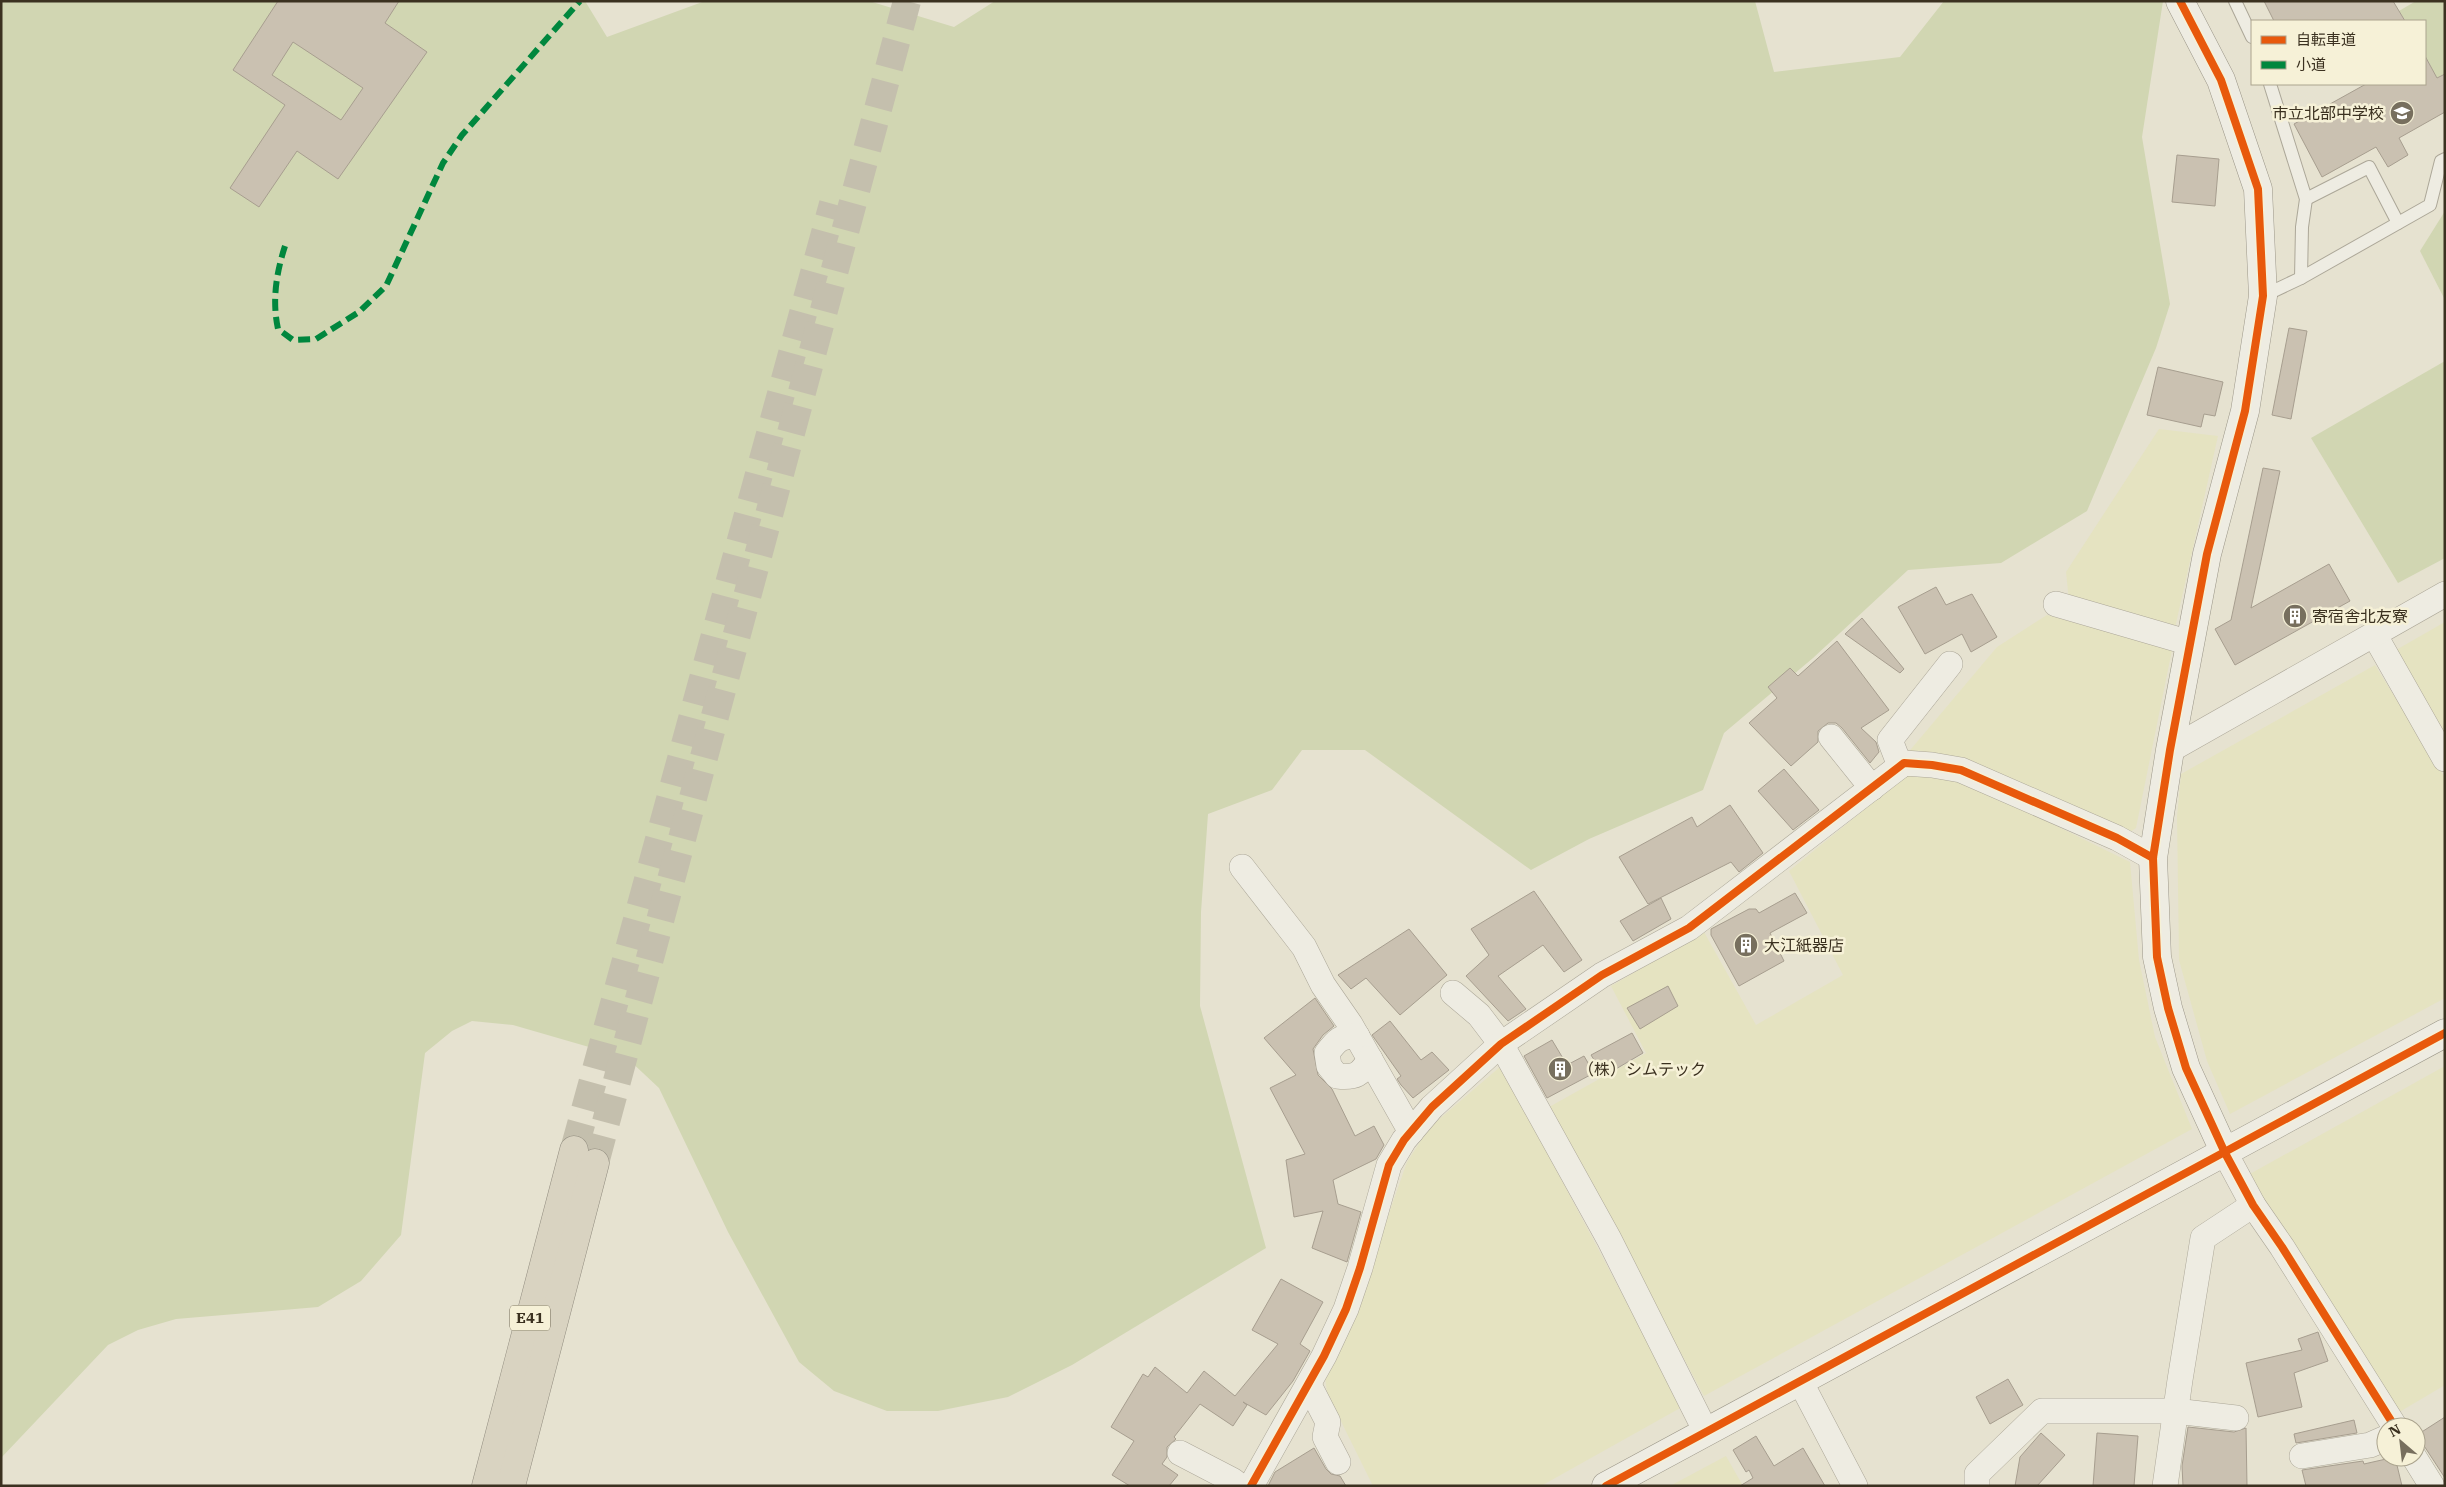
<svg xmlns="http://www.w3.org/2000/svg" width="2446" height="1487" font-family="'IBM Plex Serif','Noto Sans JP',serif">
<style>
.farmland{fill:#e5e3c1}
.green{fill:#d1d6b2}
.building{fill:#cac1b1;stroke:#a79e8f;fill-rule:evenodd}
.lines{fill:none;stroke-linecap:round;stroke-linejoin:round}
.highway-tunnel{stroke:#c4bfad;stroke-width:28;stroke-dasharray:28 14;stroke-linecap:butt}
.lane-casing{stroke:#aca798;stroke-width:14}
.street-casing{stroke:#aca798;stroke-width:26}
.secondary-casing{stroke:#9b9688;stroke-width:29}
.highway-casing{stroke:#918c7f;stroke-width:29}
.lane{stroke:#eeece2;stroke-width:12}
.street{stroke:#eeece2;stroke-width:25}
.secondary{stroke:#eeece2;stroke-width:28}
.highway{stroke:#d9d3c1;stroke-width:28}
.quiet{stroke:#00873e;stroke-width:6;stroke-dasharray:12 6;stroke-linecap:butt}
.cycleway-casing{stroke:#f6f1d7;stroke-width:11}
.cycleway{stroke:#e8590c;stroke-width:8}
.labels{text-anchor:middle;stroke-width:5;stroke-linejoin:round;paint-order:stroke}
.shield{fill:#f6f1d7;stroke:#736b57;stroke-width:1}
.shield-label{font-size:15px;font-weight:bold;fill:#3b3120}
.poi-label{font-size:16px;fill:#3b3120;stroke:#f6f1d7;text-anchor:start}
</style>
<rect width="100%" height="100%" fill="#e6e2d0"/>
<g class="farmland">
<polygon points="2159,429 2218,436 2175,628 2069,601 2066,572"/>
<polygon points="2047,615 2172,650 2136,828 2129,833 1906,755 1997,647"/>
<polygon points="2445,622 2445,736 2396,650"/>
<polygon points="2375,665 2445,778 2445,998 2230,1114 2207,1061 2179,960 2177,817 2181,774"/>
<polygon points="1908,774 1952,779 2034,815 2130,862 2139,960 2155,1037 2192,1129 1704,1396 1549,1107 1646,1053 1611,986 1704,932 1756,1025 1843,975 1789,871"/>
<polygon points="1501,1066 1682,1407 1541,1486 1373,1486 1327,1393 1325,1377 1347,1333 1407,1162 1429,1128"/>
<polygon points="2445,1066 2445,1385 2396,1414 2248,1175"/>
<polygon points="1726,1456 1743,1486 1670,1486"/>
</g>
<g class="green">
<polygon points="1,1 585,1 607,37 705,1 869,1 954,27 995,1 1755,1 1774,72 1900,57 1944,1 2163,1 2142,137 2170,304 2156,348 2087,511 2001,563 1908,570 1813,658 1724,733 1703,790 1589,839 1531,870 1365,750 1302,750 1272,790 1208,814 1201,912 1200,1006 1266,1248 1072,1365 1008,1397 938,1411 887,1411 834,1391 799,1362 728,1232 659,1088 627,1058 513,1025 472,1021 452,1031 425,1053 401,1235 361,1281 318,1307 176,1319 138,1330 108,1345 1,1458"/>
<polygon points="2416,1 2445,1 2445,74 2437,78 2425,56 2425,21 2405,21 2399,11"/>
<polygon points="2445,211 2445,300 2420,251"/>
<polygon points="2445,361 2445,558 2398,583 2311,438"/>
</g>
<g class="building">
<path d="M278,1H399L385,23L427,52L338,179L297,151L259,207L230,188L285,105L233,70ZM293,42L363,88L341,120L272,75Z"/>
<polygon points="2264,1 2393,1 2405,21 2274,21"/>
<polygon points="2425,56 2437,78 2445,74 2445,112 2399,138 2408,155 2388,167 2376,147 2322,177 2294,124 2366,84 2425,84"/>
<polygon points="2177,155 2219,159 2215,206 2172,202"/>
<polygon points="2289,328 2307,331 2291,419 2272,415"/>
<polygon points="2158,367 2223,382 2215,416 2204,414 2201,427 2147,415"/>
<polygon points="2263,468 2280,471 2251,608 2329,564 2350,601 2235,665 2215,629 2231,620"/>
<polygon points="1936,587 1946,605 1972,594 1997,637 1971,652 1962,634 1925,654 1898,607"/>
<polygon points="1862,618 1904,669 1900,673 1845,634"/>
<polygon points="1837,641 1889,710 1861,728 1876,742 1879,752 1870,763 1842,728 1836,723 1828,723 1818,731 1818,742 1791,766 1749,723 1777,698 1768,687 1790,668 1798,676"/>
<polygon points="1784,769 1819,810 1793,830 1758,791"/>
<polygon points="1730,805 1763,853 1739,872 1731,862 1648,904 1619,857 1692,817 1697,827"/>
<polygon points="1534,891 1582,960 1564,972 1543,945 1498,976 1526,1009 1508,1021 1466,976 1489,955 1471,929"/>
<polygon points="1795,893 1807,913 1770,933 1784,961 1739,986 1711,935 1711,929 1749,909 1756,909 1759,913"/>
<polygon points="1661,898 1671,919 1633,941 1620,921"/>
<polygon points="1409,929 1447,975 1400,1015 1366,978 1351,989 1338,975"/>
<polygon points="1668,986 1678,1006 1640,1029 1627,1008"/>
<polygon points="1315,998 1334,1026 1323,1035 1313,1049 1318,1075 1332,1089 1355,1136 1374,1126 1384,1145 1376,1159 1333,1180 1338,1204 1361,1212 1347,1262 1312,1248 1323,1211 1294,1217 1286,1160 1305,1154 1270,1088 1296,1075 1264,1038"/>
<polygon points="1390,1021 1421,1060 1432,1052 1449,1070 1413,1098 1401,1085 1397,1079 1401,1076 1372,1035"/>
<polygon points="1632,1033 1643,1053 1604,1076 1591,1055"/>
<polygon points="1552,1040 1567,1065 1584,1056 1594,1073 1547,1098 1524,1056"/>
<polygon points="1281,1279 1323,1302 1300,1344 1310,1351 1293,1381 1266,1415 1243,1402 1247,1405 1233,1426 1200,1404 1174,1437 1176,1439 1167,1447 1167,1457 1162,1464 1178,1475 1169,1486 1130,1486 1112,1475 1134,1441 1111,1427 1143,1374 1148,1377 1155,1367 1187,1393 1204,1371 1235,1396 1278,1344 1252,1330"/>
<polygon points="2318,1332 2328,1361 2294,1373 2302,1407 2258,1417 2246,1363 2302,1350 2298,1339"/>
<polygon points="2008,1379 2023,1405 1990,1424 1976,1397"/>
<polygon points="2445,1417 2445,1478 2417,1435"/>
<polygon points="2354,1420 2357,1433 2296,1443 2294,1434"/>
<polygon points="2188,1427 2234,1432 2246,1428 2247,1486 2183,1486 2182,1466"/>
<polygon points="2041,1433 2065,1455 2037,1486 2015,1486 2020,1457"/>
<polygon points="2097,1433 2138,1436 2134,1486 2093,1486"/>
<polygon points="1756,1436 1774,1466 1803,1448 1825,1486 1740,1486 1753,1478 1749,1470 1746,1472 1733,1450"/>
<polygon points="1314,1448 1326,1469 1331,1474 1340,1476 1346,1486 1268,1486 1275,1472"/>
<polygon points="2395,1457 2402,1486 2306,1486 2302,1470 2363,1461 2364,1464"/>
</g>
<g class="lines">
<g class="highway-tunnel">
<polyline points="574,1150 833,204"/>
<polyline points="595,1163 907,1"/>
</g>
<g class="lane-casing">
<g id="lane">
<polyline points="2235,1 2252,37"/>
<polyline points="2270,84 2306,199 2302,227 2301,278"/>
<polyline points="2306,199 2369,167 2398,223"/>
<polyline points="2263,296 2301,278 2430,205 2441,161 2445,159"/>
</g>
</g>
<g class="street-casing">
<g id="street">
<polyline points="2056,604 2190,643"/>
<polyline points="2374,634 2445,759"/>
<polyline points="1831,737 1872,788"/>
<polyline points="2170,750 2445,594"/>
<polyline points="1900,766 1890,740 1950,664"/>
<polyline points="1242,867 1304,947 1323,985 1350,1024 1411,1132"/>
<polyline points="1453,993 1479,1015 1501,1044 1609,1239 1706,1432"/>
<path d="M1357,1036C1341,1035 1336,1041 1327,1053L1329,1066L1337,1076C1356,1078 1360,1075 1370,1059"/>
<polyline points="2225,1153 2253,1205 2282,1247 2395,1427"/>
<polyline points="1800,1381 1855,1486"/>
<polyline points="1309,1385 1328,1422 1325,1437 1338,1462"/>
<polyline points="1180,1453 1232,1480 1240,1486"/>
<polyline points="2302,1456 2370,1445 2386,1438"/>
<polyline points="2414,1457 2432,1486"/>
<polyline points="1251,1486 1324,1356 1346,1309 1360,1268 1389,1165 1404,1140 1432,1107 1501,1044 1602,975 1689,928 1904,763 1932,765 1961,770 2117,838 2153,858"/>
<polyline points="1977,1486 1977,1474 2042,1411 2175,1411 2236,1418"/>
<polyline points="2165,1486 2180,1380 2203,1238 2253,1205"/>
</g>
</g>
<g class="secondary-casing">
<g id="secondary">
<polyline points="2180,1 2221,80 2258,189 2263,296 2245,411 2207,554 2170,750 2153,858 2157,957 2168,1008 2186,1068 2225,1153"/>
<polyline points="1606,1486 2445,1033"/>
</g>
</g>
<g class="highway-casing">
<g id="highway">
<polyline points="486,1486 574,1150"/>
<polyline points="511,1486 595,1163"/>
</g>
</g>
<use href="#lane" class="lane"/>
<use href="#street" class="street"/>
<use href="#secondary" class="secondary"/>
<use href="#highway" class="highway"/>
<path class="quiet" d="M285,246C276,274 272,301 278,329L293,340L316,339L359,312L386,286L443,163L462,135L580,1"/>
<g class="cycleway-casing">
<g id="cycleway">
<polyline points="2180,1 2221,80 2258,189 2263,296 2245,411 2207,554 2170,750 2153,858 2157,957 2168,1008 2186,1068 2225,1153 2253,1205 2282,1247 2395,1427"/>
<polyline points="1251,1486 1324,1356 1346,1309 1360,1268 1389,1165 1404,1140 1432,1107 1501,1044 1602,975 1689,928 1904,763 1932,765 1961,770 2117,838 2153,858"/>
<polyline points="1606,1486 2445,1033"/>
</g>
</g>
<use href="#cycleway" class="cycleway"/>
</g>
<defs>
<g id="school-disc" transform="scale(1.25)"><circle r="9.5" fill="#776f5e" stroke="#f6f1d7"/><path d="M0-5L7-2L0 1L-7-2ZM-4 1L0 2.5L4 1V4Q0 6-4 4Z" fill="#fff"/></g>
<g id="building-disc" transform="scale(1.25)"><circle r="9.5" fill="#776f5e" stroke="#f6f1d7"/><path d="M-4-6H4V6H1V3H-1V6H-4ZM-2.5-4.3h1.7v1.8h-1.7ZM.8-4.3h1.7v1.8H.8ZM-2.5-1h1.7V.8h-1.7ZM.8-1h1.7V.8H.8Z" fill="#fff"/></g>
</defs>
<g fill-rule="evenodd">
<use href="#school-disc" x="2402" y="113"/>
<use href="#building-disc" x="2295" y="616"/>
<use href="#building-disc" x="1746" y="945"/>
<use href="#building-disc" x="1560" y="1069"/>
</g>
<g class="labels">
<rect class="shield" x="510" y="1305.5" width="40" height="25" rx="4"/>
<g class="shield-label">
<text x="530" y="1323">E41</text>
</g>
<g class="poi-label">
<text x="2384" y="119" text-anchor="end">市立北部中学校</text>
<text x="2312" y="622">寄宿舎北友寮</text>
<text x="1764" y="951">大江紙器店</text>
<text x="1578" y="1075">（株）シムテック</text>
</g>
</g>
<rect width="2446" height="1487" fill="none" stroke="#3b3120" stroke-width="5"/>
<rect x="2251" y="20" width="175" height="65" fill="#f6f1d7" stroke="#aba48e"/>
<rect x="2261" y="36" width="25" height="8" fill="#e8590c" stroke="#aba48e"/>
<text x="2296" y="45" font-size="15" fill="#3b3120">自転車道</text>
<rect x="2261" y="61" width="25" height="8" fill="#00873e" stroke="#aba48e"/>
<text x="2296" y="70" font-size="15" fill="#3b3120">小道</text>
<g transform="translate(2401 1442) rotate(332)"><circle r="24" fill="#f6f1d7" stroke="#aba48e"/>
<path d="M0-4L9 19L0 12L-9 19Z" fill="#776f5e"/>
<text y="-8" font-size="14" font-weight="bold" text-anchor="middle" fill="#3b3120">N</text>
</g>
</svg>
